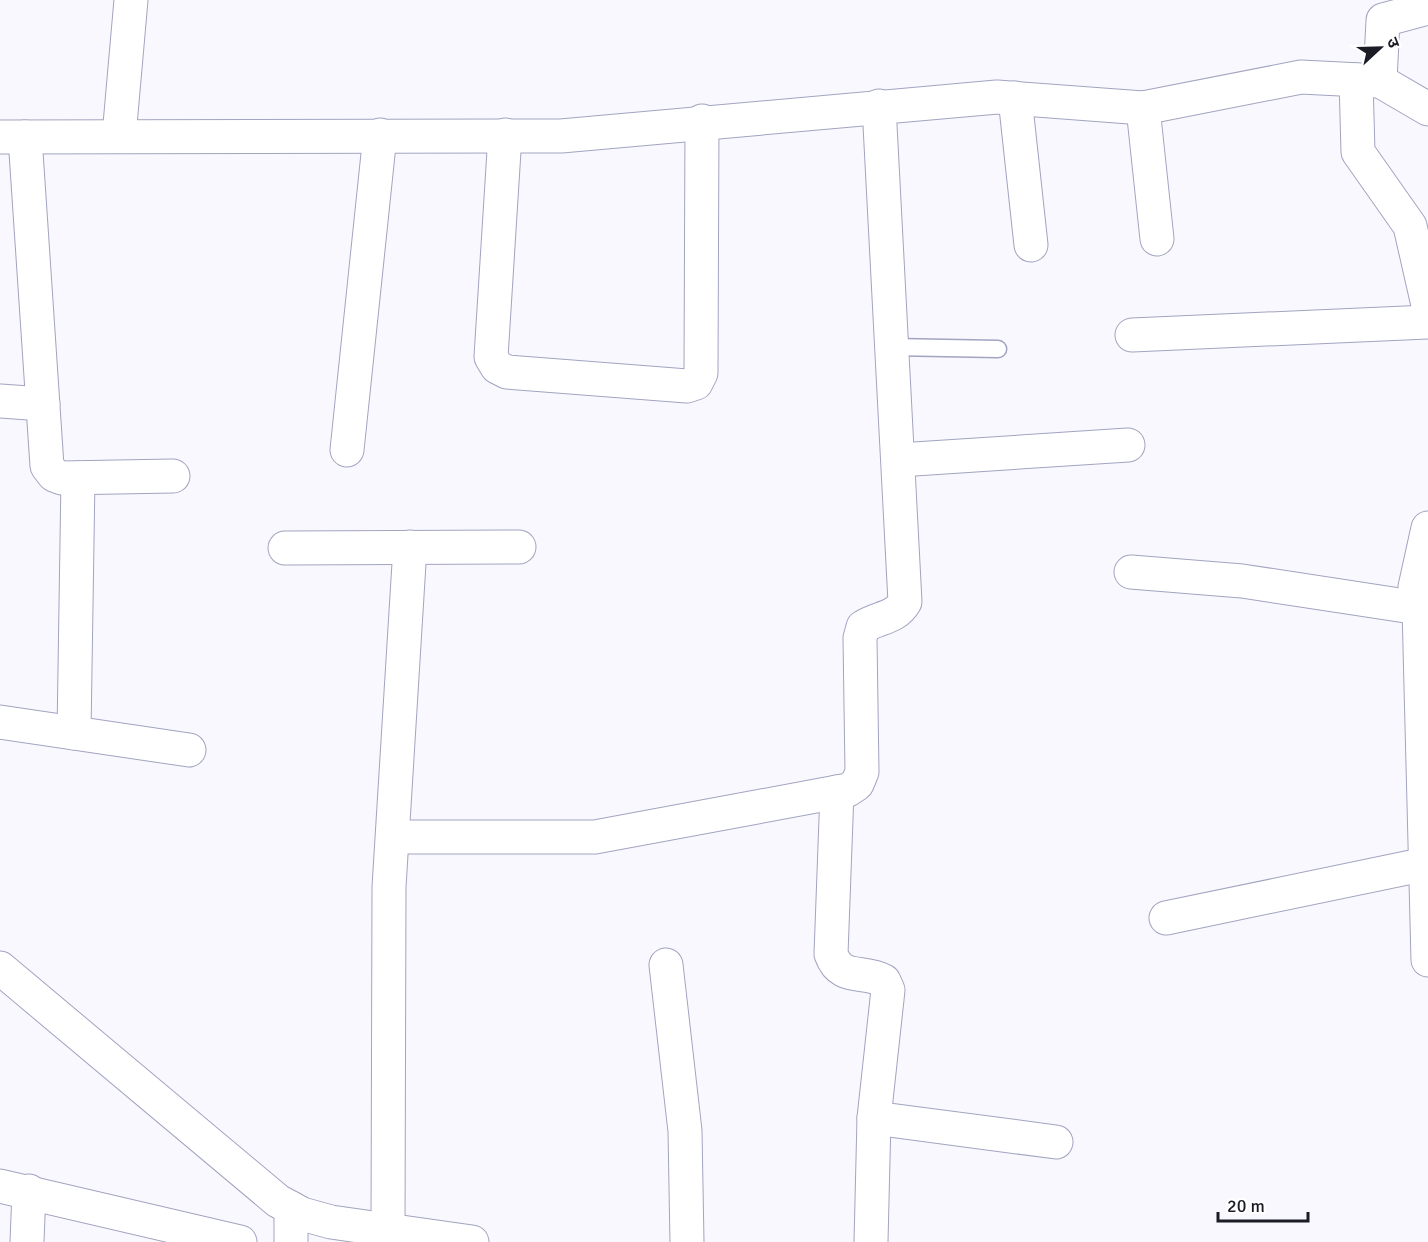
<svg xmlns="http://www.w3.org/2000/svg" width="1428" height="1242" font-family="Signika,'Noto Sans Devanagari',sans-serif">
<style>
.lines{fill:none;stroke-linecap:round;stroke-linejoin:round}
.lane-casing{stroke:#a2a4c0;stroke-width:19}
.street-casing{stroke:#a2a4c0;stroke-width:35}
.lane{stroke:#fff;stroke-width:16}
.street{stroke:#fff;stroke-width:33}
</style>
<rect width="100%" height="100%" fill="#f8f8fe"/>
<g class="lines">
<g class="lane-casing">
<polyline id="lane" points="892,347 998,349"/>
</g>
<g class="street-casing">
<g id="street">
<polyline points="1428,8 1383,20 1380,81 1428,109"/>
<polyline points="1356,80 1358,152 1410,226 1428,305"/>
<polyline points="1015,98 1031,245"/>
<polyline points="1143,108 1157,239"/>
<polyline points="505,135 491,357 497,367 507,372 687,386 696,383 701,373 702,121"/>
<polyline points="119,136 131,0"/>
<polyline points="0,137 561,136 997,97 1143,108 1301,77 1380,81"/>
<polyline points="25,137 47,466 54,475 62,478 173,476"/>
<polyline points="1132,335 1428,322"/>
<polyline points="0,401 43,404"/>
<polyline points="347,450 380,135"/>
<polyline points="899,460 1128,445"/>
<polyline points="1428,528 1415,587 1419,608 1428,960"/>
<polyline points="285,548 519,547"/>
<polyline points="1131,572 1242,581 1419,608"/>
<polyline points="0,722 189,750"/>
<polyline points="74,733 78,478"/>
<path d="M837,792L831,954C841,982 863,969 884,981L888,990L874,1118L871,1242"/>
<path d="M393,837H595L848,790L857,784L862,772L860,638L863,627C878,617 895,619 905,602L879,106"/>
<polyline points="1166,918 1426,864"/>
<polyline points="666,965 685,1131 687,1242"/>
<polyline points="0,968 278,1201 302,1214 331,1222 472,1242"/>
<polyline points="874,1118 1056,1142"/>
<polyline points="0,1186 240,1242"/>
<polyline points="388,1229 389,887 410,547"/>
<polyline points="27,1242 29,1191"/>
<polyline points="291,1242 291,1208"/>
</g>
</g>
<use href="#lane" class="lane"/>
<use href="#street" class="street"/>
</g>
<g transform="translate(1380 48) rotate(68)" stroke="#ffffff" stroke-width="4.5" paint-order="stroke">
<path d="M0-4.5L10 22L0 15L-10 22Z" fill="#1b1c26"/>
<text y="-9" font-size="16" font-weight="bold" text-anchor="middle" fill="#1b1c26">उ</text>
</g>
<path d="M1218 1212v9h90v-9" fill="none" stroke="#1b1c26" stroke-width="3"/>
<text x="1227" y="1212" font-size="18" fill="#1b1c26" stroke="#ffffff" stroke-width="4.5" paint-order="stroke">20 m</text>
</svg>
